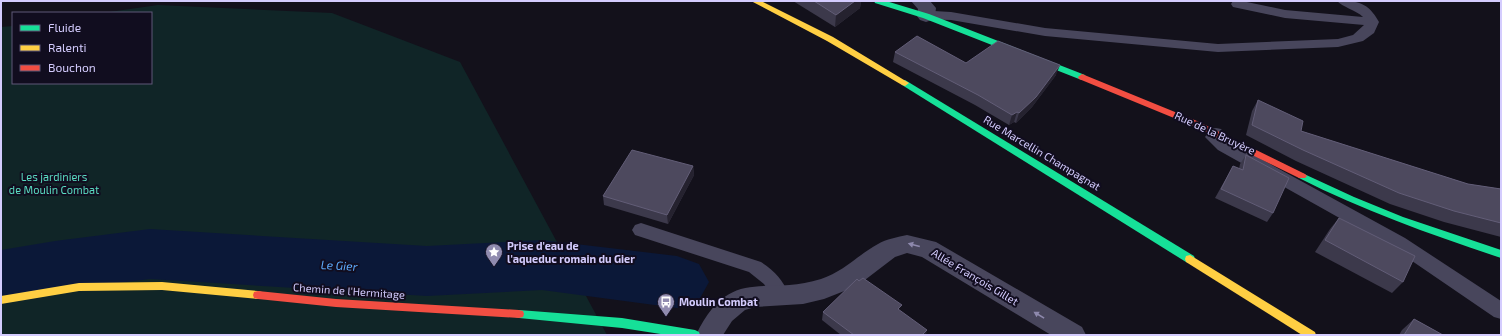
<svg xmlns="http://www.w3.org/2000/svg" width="1502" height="336" font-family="'Exo 2',sans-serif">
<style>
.green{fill:#102527}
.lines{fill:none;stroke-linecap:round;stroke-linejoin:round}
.river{fill:#0b1838;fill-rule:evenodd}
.lane{fill:#48465c;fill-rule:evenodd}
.street{fill:#48465c;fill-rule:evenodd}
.fast{fill:#16e098;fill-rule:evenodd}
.slow{fill:#ffcf43;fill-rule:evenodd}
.jam{fill:#f24e42;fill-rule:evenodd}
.wall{fill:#3c394b}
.shaded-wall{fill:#25222f}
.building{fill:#4d495e;stroke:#625d77}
.oneway{fill:#8e89ad}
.labels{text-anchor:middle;stroke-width:4;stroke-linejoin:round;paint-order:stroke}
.street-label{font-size:11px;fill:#d4ccfe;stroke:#110d1f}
.park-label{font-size:11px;fill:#5adcc2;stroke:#110d1f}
.poi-label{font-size:11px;font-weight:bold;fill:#d4ccfe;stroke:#110d1f;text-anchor:start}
.water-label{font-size:12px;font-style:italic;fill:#5daafb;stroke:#110d1f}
</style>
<rect width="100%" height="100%" fill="#13111b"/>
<polygon class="green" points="158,5 332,13 460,62 607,335 1,335 1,27 13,26 13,83 151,83 151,13 102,13"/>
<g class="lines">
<polygon class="river" points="150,229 427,246 542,240 677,256 699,264 709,282 699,300 677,308 542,290 427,296 150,279 55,291 1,302 1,250 55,241"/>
<g class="lane">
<path d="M1233,1H1242L1285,10L1363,17C1356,10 1342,7 1337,1C1358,1 1368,2 1379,22L1374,33L1363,41L1338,47L1218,52L1045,36L951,20L921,19L919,16L921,13L934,11L951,12L1045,28L1218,44L1338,39L1353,35L1364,25L1285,18L1233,7L1231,4Z"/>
<polygon points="1216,128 1221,129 1224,133 1222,136 1230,142 1405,238 1501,301 1501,319 1494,317 1393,248 1218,150 1205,137 1211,129"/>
<path d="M641,223L761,262C775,271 783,280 789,295L786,300L780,303L774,300L764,284L749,272L635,235L632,230L635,225Z"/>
</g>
<g class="street">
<polygon points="911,1 930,1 936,8 935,16 932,20 926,22 920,20 917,16 918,9"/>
<path d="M907,235L936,242L1082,327L1086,335H1051L922,257L907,253L895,257L857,286L824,299L803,304L755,307L745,310L732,321L723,335H696C730,264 765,297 821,279C843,272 858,255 878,244C886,239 898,237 907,235Z"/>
</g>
<g class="fast">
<polygon points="874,1 886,1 929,14 1085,75 1086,77 1082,80 1079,79 923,18 875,3"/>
<polygon points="905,80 1194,256 1195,259 1194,262 1190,263 1186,262 902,85 901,83 902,81"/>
<path d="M1302,173L1354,197L1403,217L1501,250V258C1432,235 1364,211 1299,178L1297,176L1299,174Z"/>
<polygon points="519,310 622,318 695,330 699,332 700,335 667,335 622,328 519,318 515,317 514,314 515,311"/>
</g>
<g class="slow">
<polygon points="751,1 761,1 833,37 909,83 905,86 902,85 827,41"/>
<polygon points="1190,255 1315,332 1316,335 1302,335 1186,262 1185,259 1186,256"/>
<polygon points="162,282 258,291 262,292 263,295 262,298 258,299 162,290 79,291 1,304 1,296 79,283"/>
</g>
<g class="jam">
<polygon points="1082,74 1197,121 1305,174 1307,176 1305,178 1299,178 1191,125 1079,79 1078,77"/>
<polygon points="258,291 336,299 519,310 523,311 524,314 523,317 519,318 336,307 258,299 254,298 253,295 254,292"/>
</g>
</g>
<g class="wall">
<polygon points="793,1 861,1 860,8 835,27"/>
<polygon points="895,52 966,63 1056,75 1032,107 1016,123 1014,122 1009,125 975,105 893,62"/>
<polygon points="1258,100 1301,131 1468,184 1501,189 1501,237 1444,222 1390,204 1296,161 1246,135 1252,111"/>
<polygon points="1246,155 1273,213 1267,222 1215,198 1233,166 1239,169 1240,164"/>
<polygon points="693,166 694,175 668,224 604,205 603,196"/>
<polygon points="1339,218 1403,282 1392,293 1315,252 1330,229"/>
<polygon points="900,311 926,335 841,335 822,320 823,312"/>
<polygon points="1414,319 1443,335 1399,335 1402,330"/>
</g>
<g class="shaded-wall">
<polygon points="855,1 861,1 860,8 835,27 836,15"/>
<polygon points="1060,65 1056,75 1032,107 1016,123 1019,113"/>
<polygon points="1017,112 1014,122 1009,125 1012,115"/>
<polygon points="693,166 694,175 668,224 667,215"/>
<polygon points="927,330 926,335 922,335"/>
</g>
<g class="building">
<polygon points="814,1 855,1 836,15"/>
<polygon points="917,36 966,63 998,41 1060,65 1036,97 1019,113 1017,112 1012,115 978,95 895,52"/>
<polygon points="1258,100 1303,121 1301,131 1468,184 1501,189 1501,223 1454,211 1399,193 1303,150 1252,125"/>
<polygon points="632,150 693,166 667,215 603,196"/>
<polygon points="1246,155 1289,178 1273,213 1221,189 1233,166 1243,170"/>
<polygon points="1339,218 1415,256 1403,282 1325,240"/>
<polygon points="863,278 902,305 898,309 927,330 922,335 854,335 823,312 857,279 859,281"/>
<polygon points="1414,319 1443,335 1404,335"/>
</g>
<defs><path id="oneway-solid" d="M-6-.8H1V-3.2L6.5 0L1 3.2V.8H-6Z"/></defs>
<g class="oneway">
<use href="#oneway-solid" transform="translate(914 245) rotate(-165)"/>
<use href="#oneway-solid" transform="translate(1039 315) rotate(-149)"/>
</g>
<defs>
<g id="sight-pin" transform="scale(0.9)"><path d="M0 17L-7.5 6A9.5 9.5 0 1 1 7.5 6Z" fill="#908baf" stroke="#110d1f"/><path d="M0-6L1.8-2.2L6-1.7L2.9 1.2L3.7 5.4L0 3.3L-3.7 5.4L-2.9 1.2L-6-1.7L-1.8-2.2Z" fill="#fff"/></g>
<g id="bus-pin" transform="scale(0.9)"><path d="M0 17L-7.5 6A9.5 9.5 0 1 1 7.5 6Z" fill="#908baf" stroke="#110d1f"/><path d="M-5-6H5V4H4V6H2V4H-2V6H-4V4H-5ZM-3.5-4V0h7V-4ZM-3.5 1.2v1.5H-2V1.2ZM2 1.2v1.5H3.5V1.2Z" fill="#fff"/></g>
</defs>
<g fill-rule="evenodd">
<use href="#sight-pin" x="494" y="252"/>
<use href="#bus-pin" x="666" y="302"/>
</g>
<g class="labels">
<g class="street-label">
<text transform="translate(1215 133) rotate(25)" y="4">Rue de la Bruyère</text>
<text transform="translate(1042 153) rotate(31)" y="4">Rue Marcellin Champagnat</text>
<text transform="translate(975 277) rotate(31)" y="4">Allée François Gillet</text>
<text transform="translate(349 291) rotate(4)" y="4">Chemin de l'Hermitage</text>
</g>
<g class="park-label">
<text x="54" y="181">Les jardiniers<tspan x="54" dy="13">de Moulin Combat</tspan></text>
</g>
<g class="poi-label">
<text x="507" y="250">Prise d'eau de<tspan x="507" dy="13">l'aqueduc romain du Gier</tspan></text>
<text x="679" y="306">Moulin Combat</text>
</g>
<g class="water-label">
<text transform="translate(339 266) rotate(3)" y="4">Le Gier</text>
</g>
</g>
<rect width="1502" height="336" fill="none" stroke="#d4ccfe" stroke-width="4"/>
<rect x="12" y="12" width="140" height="72" fill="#110d1f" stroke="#5f5978"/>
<rect x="20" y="25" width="20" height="6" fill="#16e098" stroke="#5f5978"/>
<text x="48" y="32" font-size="12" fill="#d4ccfe">Fluide</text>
<rect x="20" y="45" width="20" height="6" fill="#ffcf43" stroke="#5f5978"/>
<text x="48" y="52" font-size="12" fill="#d4ccfe">Ralenti</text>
<rect x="20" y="65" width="20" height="6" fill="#f24e42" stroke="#5f5978"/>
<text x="48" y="72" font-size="12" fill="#d4ccfe">Bouchon</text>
</svg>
